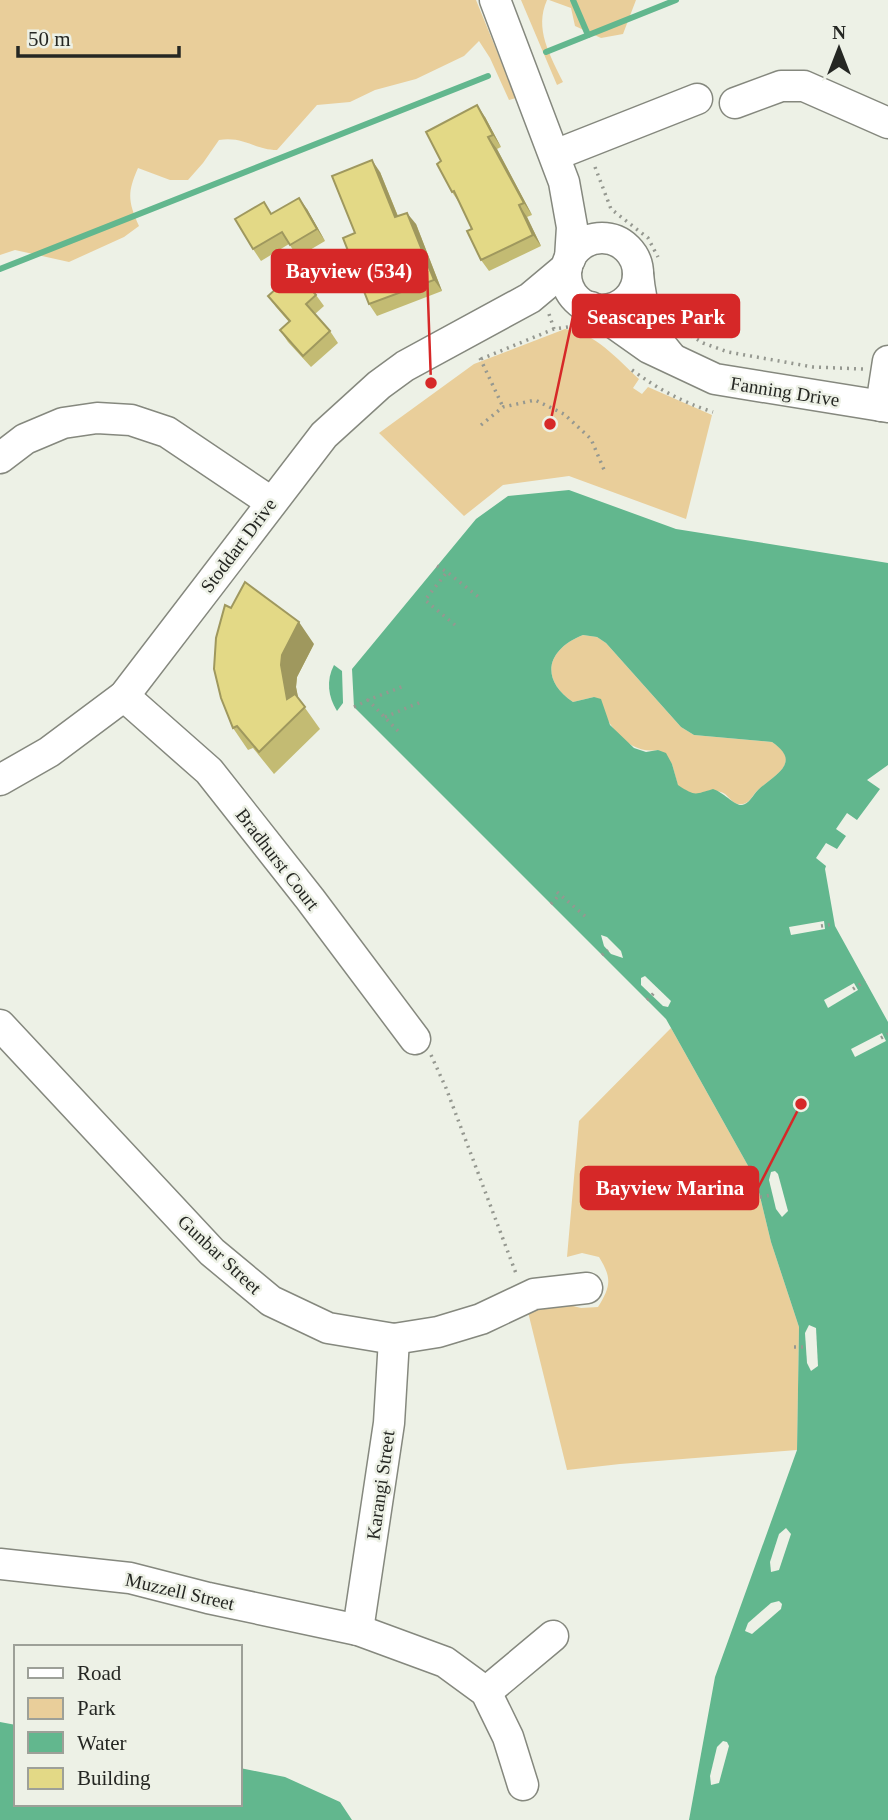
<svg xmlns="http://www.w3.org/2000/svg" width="888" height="1820" font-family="Georgia,serif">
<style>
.green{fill:#e9ce9a}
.water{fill:#62b78e;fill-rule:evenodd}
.pier{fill:#edf1e6}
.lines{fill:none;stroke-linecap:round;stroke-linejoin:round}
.stream{stroke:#62b78e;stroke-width:6}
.minor-casing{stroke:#85887e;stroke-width:33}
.path{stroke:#959890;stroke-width:3.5;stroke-dasharray:2 5;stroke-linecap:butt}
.minor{stroke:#fff;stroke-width:30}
.wall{fill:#c3bb73}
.shaded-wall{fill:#9f985e}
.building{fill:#e3d986;stroke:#9f985e;stroke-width:2}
.labels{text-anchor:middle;stroke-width:5;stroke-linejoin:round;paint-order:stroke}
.street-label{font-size:19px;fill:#252723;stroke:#edf1e6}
.leader{fill:none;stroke:#d62828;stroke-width:2.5}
.callout-dot{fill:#d62828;stroke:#edf1e6;stroke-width:2.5}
.callout{fill:#d62828;stroke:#d62828;stroke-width:2.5}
.callout-label{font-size:21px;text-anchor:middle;font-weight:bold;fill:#fff}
</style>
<rect width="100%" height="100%" fill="#edf1e6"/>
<g class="green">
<path d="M0,0H476L516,98L509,100L490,58L479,41L464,56L416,79L375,90L350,102L317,105L277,150C255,150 244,136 219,140L203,163L188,180H170L138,168C127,193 128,201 139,226L124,237L69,262L15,250L0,255Z"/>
<path d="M521,0H547C534,29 550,55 563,82L557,85Z"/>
<polygon points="549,0 636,0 623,34 601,38 575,26 571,8"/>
<path d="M565,329C596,333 617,359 639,379L633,388L642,394L648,387L712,415L686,519L569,476L503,485L464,516L379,433L474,364Z"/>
<path d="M583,635L597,637L606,643L681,727L694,735L772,742C803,762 775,775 758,790C753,794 750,803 743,804C734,806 731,799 725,794C721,791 715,791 710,790L701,795L690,793L678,786L672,764L658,750C625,755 608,722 594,697L573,702C539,679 547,649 583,635Z"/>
<path d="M671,1028L756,1180L771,1242L799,1327L797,1450L620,1464L567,1470L527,1308L557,1302L581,1308L598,1307C611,1286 612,1278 599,1257L582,1253L567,1257L579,1121Z"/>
</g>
<g class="water">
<path d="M569,490L676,529L888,563V765L867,780L880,789L857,820L847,813L836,829L846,836L837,849L826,843L816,858L826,866L825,869L835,926L888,1022V1820H689L715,1677L797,1450L799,1327L771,1242L756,1180L666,1019L354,707L352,669L476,519L508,496ZM583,635L597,637L606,643L681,727L694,735L772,742C803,763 774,775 758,790C753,795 749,804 742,805C735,806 723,792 713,789C695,794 696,797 678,785L672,764L666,753L658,750L646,752L634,748L610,725L601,699L594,697L573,702C539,679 547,649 583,635Z"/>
<path d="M334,665L342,671L343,703L337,711C328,697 326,680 334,665Z"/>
<polygon points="0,1722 16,1725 16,1804 240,1804 240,1768 285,1777 340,1802 352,1820 0,1820"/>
</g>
<g class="pier">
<polygon points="824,921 825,929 791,935 789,927"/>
<polygon points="601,935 607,937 621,951 623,958 611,954 604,946"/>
<polygon points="645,976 671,1001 668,1007 663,1006 641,985 641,978"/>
<polygon points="854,983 858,990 828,1008 824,1000"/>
<polygon points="882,1033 886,1041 855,1057 851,1049"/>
<polygon points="775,1171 778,1174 788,1211 782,1217 776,1209 769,1180 771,1172"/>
<polygon points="809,1325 816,1328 818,1366 811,1371 807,1363 805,1333"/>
<polygon points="786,1528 791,1534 779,1570 771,1572 770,1562 779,1534"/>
<polygon points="779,1601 782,1604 781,1609 752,1634 745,1631 748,1623 771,1603"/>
<polygon points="723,1741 727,1742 729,1746 719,1783 711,1785 710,1776 717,1747"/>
</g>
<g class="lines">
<g class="stream">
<polyline points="573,0 588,35"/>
<polyline points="546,52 676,0"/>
<polyline points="0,269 488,76"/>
</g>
<g class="minor-casing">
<g id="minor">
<polyline points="495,0 564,182 572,227 570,259"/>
<polyline points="735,103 781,86 804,86 888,123"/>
<polyline points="555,155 697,99"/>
<circle cx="602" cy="274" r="36"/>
<path d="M638,274C641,306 648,331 670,356"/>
<polyline points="591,307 649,348 715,379 888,407"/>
<polyline points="881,406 888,361"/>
<polyline points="0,458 25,439 63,423 97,418 131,420 167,432 271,502"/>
<polyline points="124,696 209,771 310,899 415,1039"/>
<polyline points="0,780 49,752 124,696 324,435 379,385 405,366 530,298 567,267"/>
<polyline points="0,1025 212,1252 271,1301 328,1328 394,1339 438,1332 481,1319 534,1294 587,1288"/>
<polyline points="0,1564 130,1578 208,1598 358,1630 445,1662 486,1692 508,1737 523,1785"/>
<polyline points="358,1630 389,1423 394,1339"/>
<polyline points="486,1692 553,1636"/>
</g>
</g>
<g class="path">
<polyline points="595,167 611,209 648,238 658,257"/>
<polyline points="549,314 554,329"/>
<polyline points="685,332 703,343 728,352 813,367 863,369"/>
<polyline points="480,358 503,407"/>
<polyline points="481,359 554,329 574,326"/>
<path d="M632,370C658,389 682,402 713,412"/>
<polyline points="481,425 503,407 535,400 564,414 591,439 605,472"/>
<polyline points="437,566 447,572"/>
<polyline points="455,625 425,600 447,572 480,598"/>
<polyline points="354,707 368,700"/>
<polyline points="385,717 421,702"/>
<polyline points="398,731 368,700 404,686"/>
<polyline points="557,892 586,917"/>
<polyline points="551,904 560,894"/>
<polyline points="821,926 834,924"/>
<polyline points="602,955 608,950"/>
<polyline points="853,989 865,981"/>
<polyline points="647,1000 654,993"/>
<polyline points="881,1038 888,1034"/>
<polyline points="431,1055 446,1088 517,1276"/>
<polyline points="760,1197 772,1195"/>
<polyline points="794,1347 808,1347"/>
</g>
<use href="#minor" class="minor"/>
</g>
<g class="wall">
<polygon points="485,117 501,147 497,149 532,215 527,217 541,246 489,271 481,260 472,229 460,204 452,192 441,161"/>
<polygon points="380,172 398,216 416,224 442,291 377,316 369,304 355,233"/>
<polygon points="264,202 272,214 307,209 325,241 298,257 289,244 261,261 253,249"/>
<polygon points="316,295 324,306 315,314 330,331 338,343 311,367 288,342 280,330 289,322 276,307 268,296"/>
<polygon points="314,644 297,677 296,687 298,698 320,729 274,774 253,748 248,750 233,728"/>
</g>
<g class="shaded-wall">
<polygon points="477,105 485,117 501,147 493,135"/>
<polygon points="488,137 497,149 532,215 524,203"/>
<polygon points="372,160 380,172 403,229 395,217"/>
<polygon points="299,198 307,209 325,241 317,229"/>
<polygon points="519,205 527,217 541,246 533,235"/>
<polygon points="407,213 416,224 442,291 434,280"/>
<polygon points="299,622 314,644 297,677 296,687 301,711 287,699 281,665 282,655"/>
</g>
<g class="building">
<polygon points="477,105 493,135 488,137 524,203 519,205 533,235 481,260 467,231 472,229 454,191 452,192 437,164 441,161 426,132"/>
<polygon points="372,160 395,217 407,213 434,280 369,304 343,238 355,233 332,176"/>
<polygon points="299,198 317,229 290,245 282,232 253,249 235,219 264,202 271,214"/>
<polygon points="296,271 316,295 306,304 330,331 303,356 280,330 290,321 268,296"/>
<polygon points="245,582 299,622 282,655 281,665 287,699 295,694 305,707 259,752 237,726 233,728 221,698 214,669 216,638 225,605 231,608"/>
</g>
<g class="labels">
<g class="street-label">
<text transform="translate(785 391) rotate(9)" y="7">Fanning Drive</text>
<text transform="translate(238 545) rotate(-53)" y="7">Stoddart Drive</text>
<text transform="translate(278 859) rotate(52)" y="7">Bradhurst Court</text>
<text transform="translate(220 1254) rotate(43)" y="7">Gunbar Street</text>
<text transform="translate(380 1485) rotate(-82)" y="7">Karangi Street</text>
<text transform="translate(180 1591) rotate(13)" y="7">Muzzell Street</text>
</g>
</g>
<path class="leader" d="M431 383L427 271M550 424L573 316M801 1104L758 1188"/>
<g class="callout-dot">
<circle cx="431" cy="383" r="7"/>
<circle cx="550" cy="424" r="7"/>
<circle cx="801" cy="1104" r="7"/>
</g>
<g class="callout">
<rect x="272" y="250" width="155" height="42" rx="7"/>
<rect x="573" y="295" width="166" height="42" rx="7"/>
<rect x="581" y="1167" width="177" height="42" rx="7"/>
</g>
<g class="callout-label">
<text x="349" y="278">Bayview (534)</text>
<text x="656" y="324">Seascapes Park</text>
<text x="670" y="1195">Bayview Marina</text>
</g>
<rect x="14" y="1645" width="228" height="161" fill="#edf1e6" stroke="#9da098" stroke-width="2"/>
<rect x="28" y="1668" width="35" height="10" fill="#ffffff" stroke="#9da098" stroke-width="2"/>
<text x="77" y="1680" font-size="21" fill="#252723">Road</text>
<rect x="28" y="1698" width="35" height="21" fill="#e9ce9a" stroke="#9da098" stroke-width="2"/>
<text x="77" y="1715" font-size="21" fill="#252723">Park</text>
<rect x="28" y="1732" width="35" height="21" fill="#62b78e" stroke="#9da098" stroke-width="2"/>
<text x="77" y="1750" font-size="21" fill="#252723">Water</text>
<rect x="28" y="1768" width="35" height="21" fill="#e3d986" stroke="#9da098" stroke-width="2"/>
<text x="77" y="1785" font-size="21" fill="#252723">Building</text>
<g transform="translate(839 49)" stroke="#edf1e6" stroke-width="5" paint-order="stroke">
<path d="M0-5L12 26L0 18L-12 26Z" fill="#252723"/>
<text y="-10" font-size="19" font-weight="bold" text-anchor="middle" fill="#252723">N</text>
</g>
<path d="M18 46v10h161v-10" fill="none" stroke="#252723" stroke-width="3.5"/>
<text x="28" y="46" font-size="21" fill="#252723" stroke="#edf1e6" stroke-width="5" paint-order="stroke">50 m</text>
</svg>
